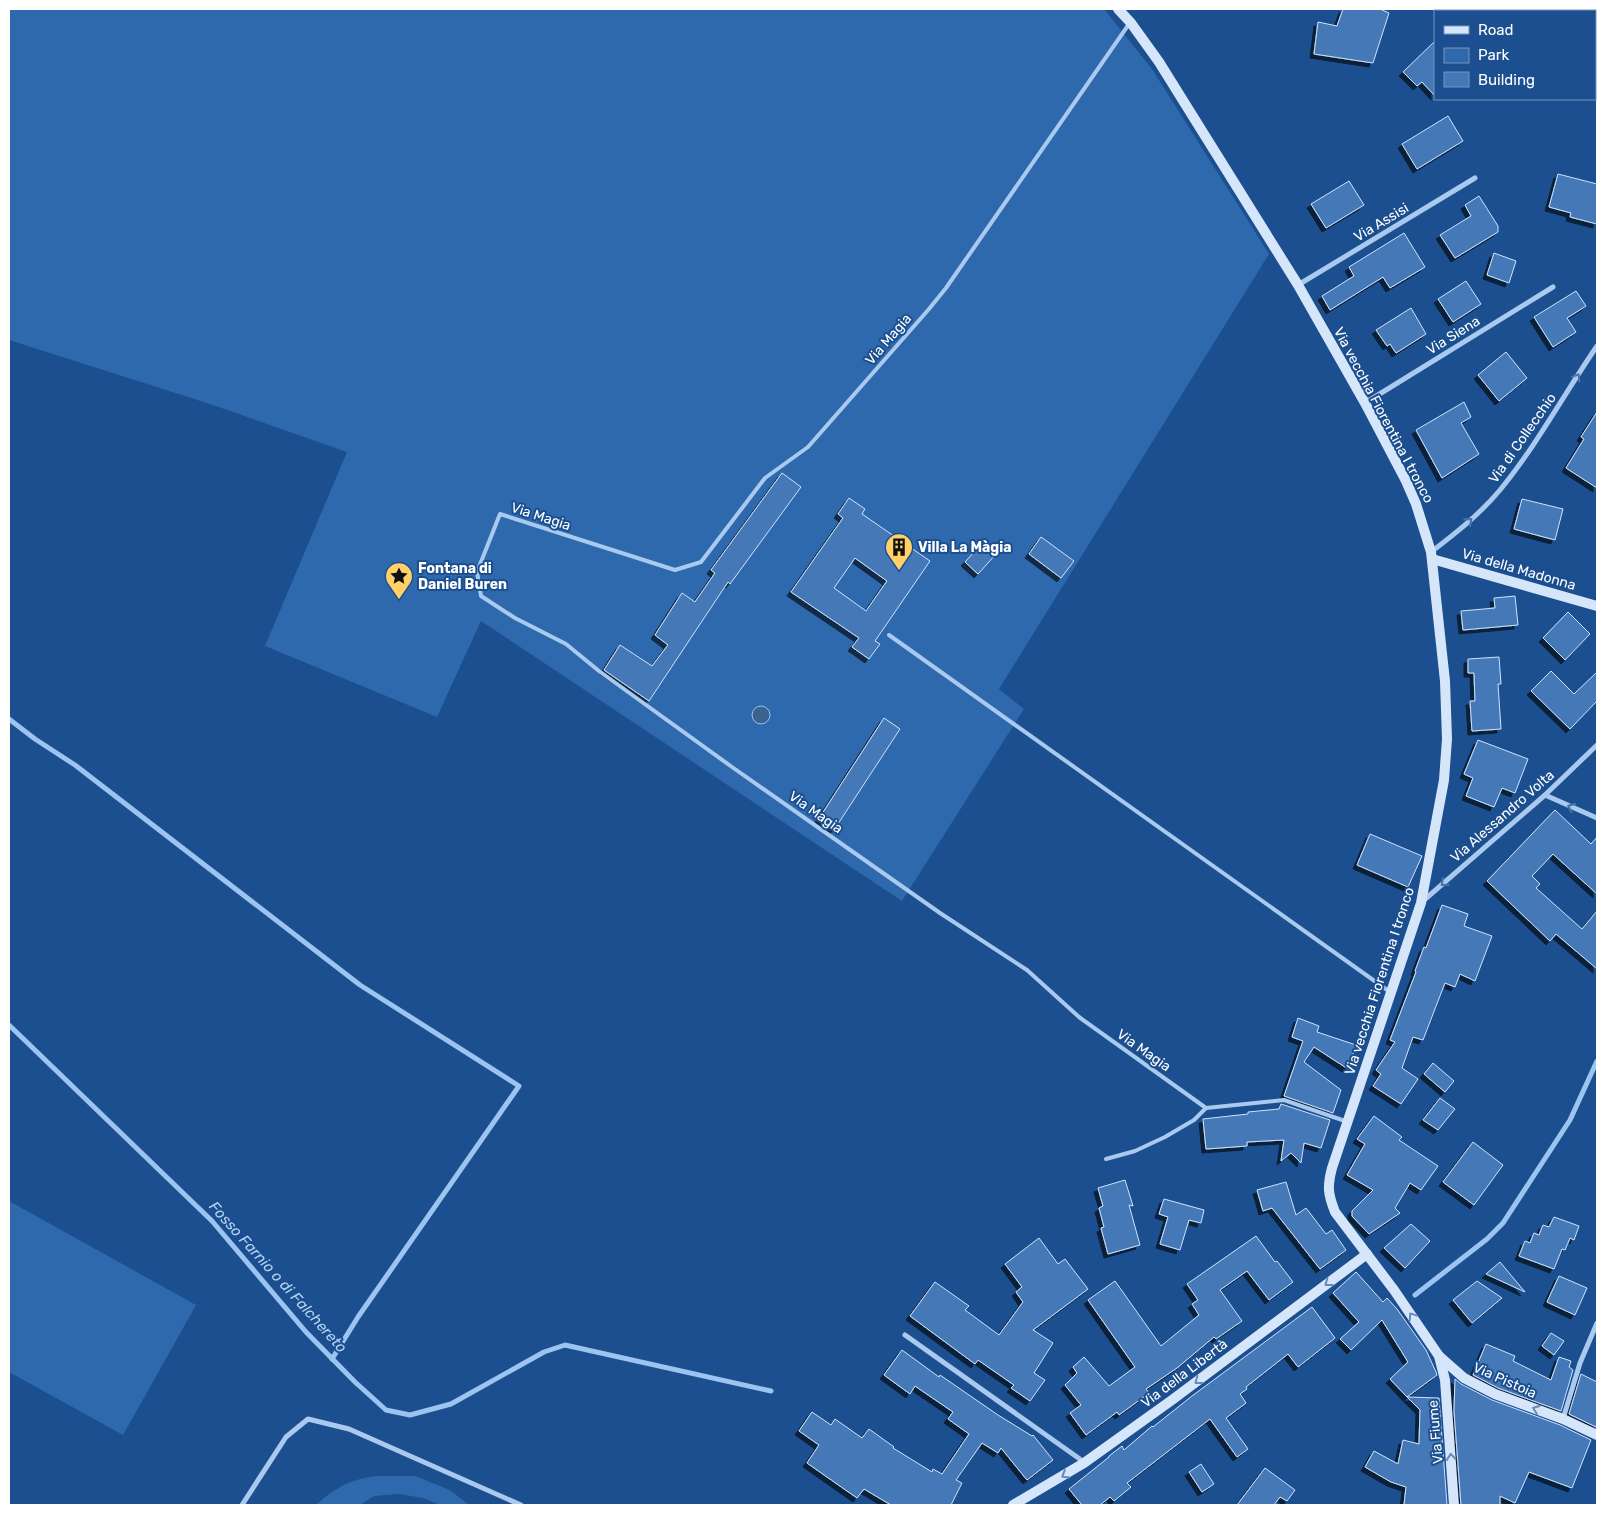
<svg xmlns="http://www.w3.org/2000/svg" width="1606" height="1514" font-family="Rubik,sans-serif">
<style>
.green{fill:#2e69ad}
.water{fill:#3c6290;stroke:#9cc4f0}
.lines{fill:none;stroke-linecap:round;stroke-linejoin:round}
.stream{stroke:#9cc4f0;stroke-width:5}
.building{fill:#4478b7;stroke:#cfe3fa;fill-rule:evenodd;filter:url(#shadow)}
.lane{stroke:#a9c9ee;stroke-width:4}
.street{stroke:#a9c9ee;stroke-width:5}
.secondary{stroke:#d6e6fa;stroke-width:10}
.oneway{stroke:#4674ac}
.oneway2{stroke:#668bba}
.labels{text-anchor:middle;stroke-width:4;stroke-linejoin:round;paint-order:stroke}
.street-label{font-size:14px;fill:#fff;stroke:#1b4f8f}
.poi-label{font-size:14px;font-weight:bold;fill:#fff;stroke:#1b4f8f;text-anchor:start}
.water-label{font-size:15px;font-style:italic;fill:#b5d3f5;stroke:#1b4f8f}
</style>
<defs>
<filter id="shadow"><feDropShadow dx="-4" dy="4" stdDeviation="0" flood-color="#0009"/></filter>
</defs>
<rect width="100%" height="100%" fill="#1b4f8f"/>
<g class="green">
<polygon points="9,9 1104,9 1152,69 1269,254 999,689 1024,709 902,901 481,621 437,717 265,646 347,452 210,404 9,340"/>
<polygon points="9,1201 196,1305 123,1435 9,1372"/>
<path d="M376,1476H415L450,1490L469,1505H440L423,1498L399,1494L374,1496L360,1505H316C334,1488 351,1479 376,1476Z"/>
</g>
<circle class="water" cx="761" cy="715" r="9"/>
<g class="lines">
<g class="stream">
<polyline points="9,719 35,739 75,765 360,985 519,1086 358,1317 332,1359"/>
<polyline points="9,1025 212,1221 306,1332 355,1382 386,1410 410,1415 451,1404 544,1352 565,1345 771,1391"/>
<polyline points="1415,1295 1487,1239 1503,1223 1570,1120 1597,1061"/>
</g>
</g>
<g class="building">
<polygon points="1343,9 1380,9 1389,13 1373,63 1314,54 1318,22 1337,26"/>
<polygon points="1435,41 1435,96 1422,82 1417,86 1403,72"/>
<polygon points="1448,116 1463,141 1417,169 1402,144"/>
<polygon points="1558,174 1597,184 1597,224 1570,217 1571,213 1549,207"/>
<polygon points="1349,181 1364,205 1326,228 1311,204"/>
<polygon points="1479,196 1498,226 1498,232 1455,258 1440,235 1471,216 1465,205"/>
<polygon points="1404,233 1425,267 1390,288 1383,277 1330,310 1322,296 1354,276 1349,267"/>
<polygon points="1494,253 1516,261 1509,283 1487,275"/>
<polygon points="1466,281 1481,304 1453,322 1438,299"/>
<polygon points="1576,291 1586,306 1567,318 1576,332 1553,347 1534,317"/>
<polygon points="1411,308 1426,334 1396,353 1390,344 1387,346 1376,330"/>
<polygon points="1506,352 1527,378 1499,401 1478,375"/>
<polygon points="1464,402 1471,417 1461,423 1479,454 1442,478 1416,430"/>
<polygon points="1597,412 1597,488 1566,468 1584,439 1581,437"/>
<polygon points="782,473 801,487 730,584 728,582 649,701 604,670 620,645 652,666 668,645 655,635 682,593 695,602 715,573 711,570"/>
<path d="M849,498L865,509L862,514L930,561L875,641L880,644L869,659L852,647L859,638L791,592L843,518L838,514ZM855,558L887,581L866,611L834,588Z"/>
<polygon points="1522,499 1563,509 1555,540 1514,529"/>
<polygon points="1041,537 1074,561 1061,578 1029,554"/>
<polygon points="984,541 997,553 978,574 965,562"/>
<polygon points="1515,596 1518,625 1463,630 1461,611 1495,608 1494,598"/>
<polygon points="1568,612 1590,634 1565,660 1543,638"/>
<polygon points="1499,657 1501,684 1498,684 1501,729 1472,731 1470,701 1475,701 1474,673 1468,673 1468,659"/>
<polygon points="1551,671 1574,694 1597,672 1597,701 1570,729 1531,691"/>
<polygon points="884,718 900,729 834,830 818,820"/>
<polygon points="1478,740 1528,759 1515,793 1502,788 1494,807 1466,796 1473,778 1464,774"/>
<polygon points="1555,810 1591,844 1597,837 1597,894 1553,854 1532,876 1540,884 1536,888 1582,929 1597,911 1597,969 1556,934 1550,941 1487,881"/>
<polygon points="1370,834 1422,856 1408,887 1357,865"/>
<polygon points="1442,905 1468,914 1464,926 1492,936 1475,981 1460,974 1455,987 1445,983 1423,1040 1413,1037 1402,1068 1418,1079 1401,1104 1373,1086 1381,1074 1376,1070 1395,1042 1390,1040 1416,972 1415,971 1424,947 1426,948"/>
<polygon points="1298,1018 1319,1026 1317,1032 1356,1045 1348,1069 1314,1047 1304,1062 1341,1090 1333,1113 1284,1096 1303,1041 1292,1037"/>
<polygon points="1433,1063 1454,1081 1445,1092 1424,1074"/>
<polygon points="1440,1098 1455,1109 1438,1130 1423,1120"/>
<polygon points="1281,1104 1330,1120 1321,1148 1304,1143 1301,1163 1291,1153 1281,1161 1284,1140 1247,1142 1247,1146 1206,1149 1203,1119 1248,1114 1248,1112 1279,1109"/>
<polygon points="1374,1116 1402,1137 1399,1140 1438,1166 1421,1190 1410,1183 1395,1208 1400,1213 1369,1234 1352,1216 1352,1211 1373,1190 1347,1175 1365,1144 1357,1139"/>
<polygon points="1473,1142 1503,1165 1474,1205 1443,1182"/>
<polygon points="1125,1180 1133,1206 1129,1205 1140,1245 1108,1254 1101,1228 1104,1227 1099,1208 1103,1206 1098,1188"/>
<polygon points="1286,1182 1296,1215 1306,1208 1326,1234 1332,1230 1346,1250 1320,1269 1272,1208 1263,1211 1257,1190"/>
<polygon points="1164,1199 1204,1210 1201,1223 1189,1220 1180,1250 1160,1244 1168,1217 1159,1214"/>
<polygon points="1554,1217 1579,1226 1574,1240 1570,1238 1565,1250 1562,1249 1554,1269 1519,1256 1525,1241 1530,1243 1534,1233 1539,1235 1543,1225 1549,1227"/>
<polygon points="1411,1224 1430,1241 1405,1268 1384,1248"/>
<polygon points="1256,1236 1275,1262 1277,1261 1293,1282 1269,1300 1247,1271 1220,1290 1242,1321 1216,1339 1214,1337 1177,1368 1146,1389 1149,1393 1119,1415 1117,1412 1086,1435 1070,1413 1081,1405 1065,1385 1077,1373 1073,1367 1084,1357 1109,1386 1135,1367 1088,1300 1115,1281 1161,1346 1199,1315 1192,1304 1198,1300 1187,1284"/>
<polygon points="1039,1238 1058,1264 1065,1259 1088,1289 1033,1330 1053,1343 1034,1373 1045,1380 1030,1401 1011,1388 1014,1385 978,1360 975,1364 910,1316 935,1282 969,1306 965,1310 999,1335 1023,1302 1016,1292 1022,1287 1005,1264"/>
<polygon points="1500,1262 1525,1292 1486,1274"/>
<polygon points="1356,1272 1383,1302 1387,1298 1397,1309 1426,1350 1436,1372 1437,1375 1407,1397 1390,1379 1408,1362 1382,1320 1351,1350 1340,1339 1359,1322 1333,1293"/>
<polygon points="1559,1276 1587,1288 1575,1315 1547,1302"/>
<polygon points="1477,1281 1502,1298 1472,1323 1453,1300"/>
<polygon points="1312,1307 1335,1338 1298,1367 1288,1354 1246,1387 1247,1389 1240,1394 1246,1403 1226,1418 1248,1449 1237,1457 1210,1419 1127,1483 1131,1487 1114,1501 1110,1497 1100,1505 1082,1505 1069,1489 1109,1457 1109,1456 1122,1446 1124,1450 1152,1426 1153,1427 1192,1396"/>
<polygon points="1551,1333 1564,1341 1554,1355 1542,1346"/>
<polygon points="1486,1344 1515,1356 1513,1361 1551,1380 1559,1357 1571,1361 1569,1367 1573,1370 1561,1411 1498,1388 1473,1375"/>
<polygon points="902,1350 939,1377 940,1375 998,1415 1032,1436 1033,1435 1053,1460 1027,1480 1001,1448 998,1453 982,1443 956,1480 962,1483 951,1505 891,1505 864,1489 857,1498 807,1463 819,1445 799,1431 812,1412 831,1425 835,1419 862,1438 869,1429 894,1447 893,1448 932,1472 933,1469 942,1474 969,1434 948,1419 953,1412 915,1386 910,1394 884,1375"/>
<polygon points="1581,1374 1597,1382 1597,1423 1596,1427 1569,1414"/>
<polygon points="1455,1379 1461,1384 1492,1400 1560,1425 1591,1440 1572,1488 1529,1472 1515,1503 1500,1496 1500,1505 1461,1505 1454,1411"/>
<polygon points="1407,1397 1439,1398 1447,1505 1404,1505 1406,1487 1391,1482 1365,1467 1374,1451 1398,1464 1403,1440 1419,1444 1420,1410"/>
<polygon points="1201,1464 1214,1484 1202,1492 1189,1472"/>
<polygon points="1265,1468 1295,1490 1287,1501 1280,1497 1274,1505 1237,1505"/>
</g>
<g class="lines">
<g class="lane">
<polyline points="1129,24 946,288 929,309 808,447 765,478 701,562 675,570 500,514 477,572 481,596 515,618 566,644 599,671 732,767 940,913 1027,970 1079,1017 1206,1108"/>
<polyline points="889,635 1390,992"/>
<polyline points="1106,1159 1135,1151 1165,1137 1194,1120 1206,1108 1284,1100 1345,1121"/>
</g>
<g class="street">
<polyline points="1298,285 1475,178"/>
<polyline points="1365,403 1553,287"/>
<path d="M1431,552C1456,533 1480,514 1500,490C1537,445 1564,394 1597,346"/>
<polyline points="1545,795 1597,818"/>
<polyline points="1423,901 1545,795 1597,745"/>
<polyline points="905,1335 1084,1462"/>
<polyline points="1563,1419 1580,1363 1597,1323"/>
<polyline points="242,1505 286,1437 308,1419 349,1429 521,1505"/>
</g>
<g class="secondary">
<path d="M1118,9L1131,23L1159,62L1298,285L1365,403L1406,481L1416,504L1431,552L1445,681L1447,739L1444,780L1421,903L1332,1168C1327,1187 1328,1194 1335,1212L1394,1290L1439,1356L1464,1378L1495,1394L1563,1419L1597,1435"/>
<polyline points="1432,559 1597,606"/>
<polyline points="1439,1356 1445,1380 1454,1505"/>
<polyline points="1013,1505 1084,1463 1172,1400 1367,1254"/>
</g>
</g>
<defs><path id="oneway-chevron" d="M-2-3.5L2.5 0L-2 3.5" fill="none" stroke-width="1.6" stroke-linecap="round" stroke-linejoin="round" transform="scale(1.25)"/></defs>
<g class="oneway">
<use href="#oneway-chevron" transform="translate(1577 377) rotate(-57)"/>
<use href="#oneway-chevron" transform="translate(1469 521) rotate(-42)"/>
<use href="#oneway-chevron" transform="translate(1571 807) rotate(-156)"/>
<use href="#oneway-chevron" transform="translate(1444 883) rotate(139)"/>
</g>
<g class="oneway2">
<use href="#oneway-chevron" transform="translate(1328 1283) rotate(143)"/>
<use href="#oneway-chevron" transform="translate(1412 1316) rotate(-124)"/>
<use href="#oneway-chevron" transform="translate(1198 1381) rotate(143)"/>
<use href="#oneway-chevron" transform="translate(1536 1409) rotate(-160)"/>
<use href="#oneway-chevron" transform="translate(1451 1457) rotate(-95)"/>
<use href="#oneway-chevron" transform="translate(1065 1475) rotate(148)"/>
</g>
<defs>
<g id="building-pin" transform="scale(1.4375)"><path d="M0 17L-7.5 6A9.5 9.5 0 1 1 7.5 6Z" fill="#ffd166" stroke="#1b4f8f"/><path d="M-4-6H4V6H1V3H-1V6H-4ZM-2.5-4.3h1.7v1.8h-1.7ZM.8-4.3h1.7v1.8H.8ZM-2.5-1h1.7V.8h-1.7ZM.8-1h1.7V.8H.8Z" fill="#111"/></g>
<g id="sight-pin" transform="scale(1.4375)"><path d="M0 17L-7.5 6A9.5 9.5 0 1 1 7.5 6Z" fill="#ffd166" stroke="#1b4f8f"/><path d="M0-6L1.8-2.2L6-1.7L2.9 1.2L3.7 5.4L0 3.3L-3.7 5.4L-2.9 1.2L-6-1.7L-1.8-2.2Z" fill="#111"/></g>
</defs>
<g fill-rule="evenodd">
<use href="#building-pin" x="899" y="547"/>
<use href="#sight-pin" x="399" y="576"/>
</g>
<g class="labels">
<g class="street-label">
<text transform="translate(1381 222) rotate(-31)" y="5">Via Assisi</text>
<text transform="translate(1453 335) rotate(-32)" y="5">Via Siena</text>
<text transform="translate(888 339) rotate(-49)" y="5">Via Magia</text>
<text transform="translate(1384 415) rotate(62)" y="5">Via vecchia Fiorentina I tronco</text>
<text transform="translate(1522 438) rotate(-55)" y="5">Via di Collecchio</text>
<text transform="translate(541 516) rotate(18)" y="5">Via Magia</text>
<text transform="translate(1519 569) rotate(16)" y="5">Via della Madonna</text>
<text transform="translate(816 812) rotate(35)" y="5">Via Magia</text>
<text transform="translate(1502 816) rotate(-41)" y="5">Via Alessandro Volta</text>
<text transform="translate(1379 981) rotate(-72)" y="5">Via vecchia Fiorentina I tronco</text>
<text transform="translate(1144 1050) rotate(35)" y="5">Via Magia</text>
<text transform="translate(1184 1373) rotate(-37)" y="5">Via della Libertà</text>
<text transform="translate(1505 1380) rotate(24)" y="5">Via Pistoia</text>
<text transform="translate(1435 1432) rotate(-95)" y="5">Via Fiume</text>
</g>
<g class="poi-label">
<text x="918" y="552">Villa La Màgia</text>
<text x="418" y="573">Fontana di<tspan x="418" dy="16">Daniel Buren</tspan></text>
</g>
<g class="water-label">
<text transform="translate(278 1277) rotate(48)" y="5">Fosso Farnio o di Falchereto</text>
</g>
</g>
<rect width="1606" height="1514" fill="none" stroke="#ffffff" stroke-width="20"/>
<rect x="1434" y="10" width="162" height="90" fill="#1b4f8f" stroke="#7695bc"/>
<rect x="1444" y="26" width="25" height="8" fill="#d6e6fa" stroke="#7695bc"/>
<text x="1478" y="35" font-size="15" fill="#ffffff">Road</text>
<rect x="1444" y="48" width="25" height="15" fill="#2e69ad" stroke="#7695bc"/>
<text x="1478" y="60" font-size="15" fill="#ffffff">Park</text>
<rect x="1444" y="72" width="25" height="15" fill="#4478b7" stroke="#7695bc"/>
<text x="1478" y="85" font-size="15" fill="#ffffff">Building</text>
</svg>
